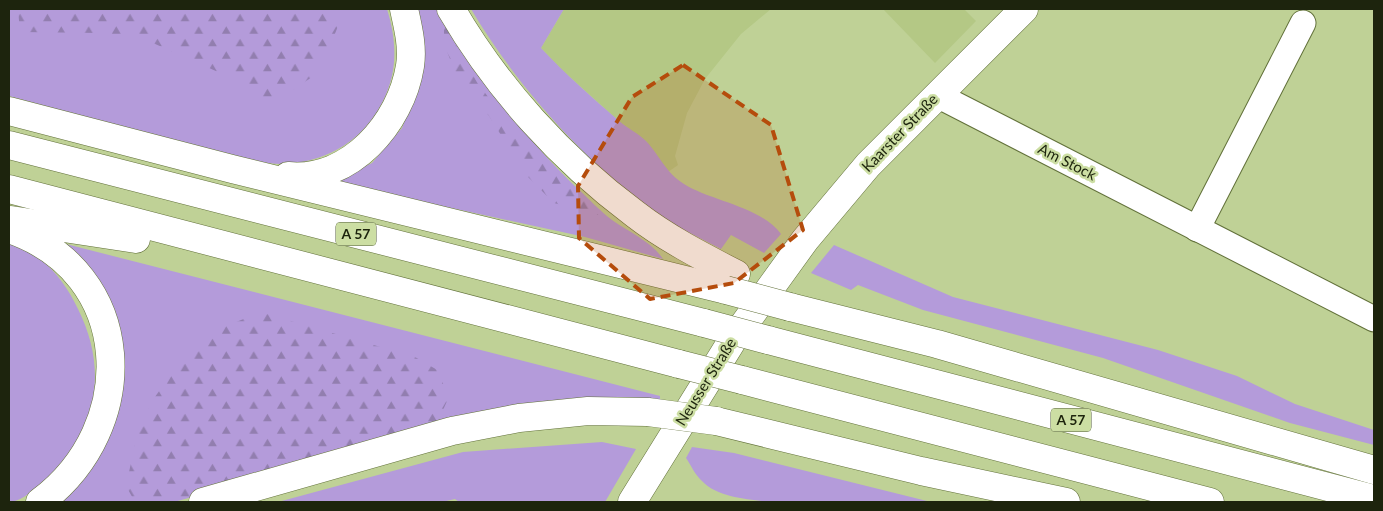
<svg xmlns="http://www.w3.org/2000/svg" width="1383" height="511" font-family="Lato,sans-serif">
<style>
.built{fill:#b4c885}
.green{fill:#b49bda}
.forest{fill:url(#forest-firs)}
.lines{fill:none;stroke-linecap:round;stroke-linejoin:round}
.minor-casing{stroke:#62713a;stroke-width:27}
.major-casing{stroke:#62713a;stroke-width:29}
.highway-casing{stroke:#62713a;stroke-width:29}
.minor{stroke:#fff;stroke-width:25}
.major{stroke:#fff;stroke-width:28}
.highway{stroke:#fff;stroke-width:28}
.highway-bridge-casing{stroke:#62713a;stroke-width:29;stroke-linecap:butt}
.highway-bridge{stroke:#fff;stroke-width:28}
.marked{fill:#b54c0c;fill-opacity:0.2;stroke:#b54c0c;stroke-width:4;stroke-dasharray:10 6;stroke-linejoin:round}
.labels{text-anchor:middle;stroke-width:5;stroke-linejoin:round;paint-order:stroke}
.shield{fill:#ccdea3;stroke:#525c3a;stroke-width:1}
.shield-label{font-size:14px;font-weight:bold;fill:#1d240d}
.street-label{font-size:15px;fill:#1d240d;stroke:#ccdea3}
</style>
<defs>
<pattern id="forest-firs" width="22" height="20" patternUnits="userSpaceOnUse" patternTransform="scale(1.25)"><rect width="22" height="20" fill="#b49bda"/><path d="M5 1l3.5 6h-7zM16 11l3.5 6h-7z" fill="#927eaf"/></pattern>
</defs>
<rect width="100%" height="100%" fill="#bfd196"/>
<g class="built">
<polygon points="564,9 771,9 741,34 705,79 687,113 675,156 678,165 668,172 646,141 621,123 561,69 541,48"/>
<polygon points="883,9 964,9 976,21 935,63"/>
</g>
<g class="green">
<path d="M9,9H387C398,45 398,77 378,110C358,144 323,162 284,164C265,165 236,155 218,151C147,134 78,115 9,96Z"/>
<path d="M415,9H439C479,75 522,136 578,189C589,199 600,211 612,220C629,232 652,242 663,259L585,237L332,182L372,163L402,128L417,88Z"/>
<path d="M471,9H564L541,48C565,74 592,97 619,121C627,128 638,133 646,141C660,156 666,173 684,184C711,201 762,207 781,234L764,253L731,235L721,249C694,235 666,222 642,203C578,154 512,79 471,9Z"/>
<path d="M9,242C18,247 31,251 39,258C56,271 69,290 78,309C108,369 98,429 49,476C39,485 23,502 9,502Z"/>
<polygon points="66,244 660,396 660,403 221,489 174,502 56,502 119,381 65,248"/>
<polygon points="834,245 953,297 1158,350 1237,376 1295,404 1374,430 1374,445 1290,423 1103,358 923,310 858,285 851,290 811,273"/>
<polygon points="602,442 636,449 605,502 459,502 455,499 442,502 278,502 463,452"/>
<path d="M692,447L734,453L931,502H770C748,499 718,498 702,481C695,475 691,465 686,458Z"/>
</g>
<g class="forest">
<polygon points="18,9 345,9 334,36 312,77 268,107 236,80 144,39 101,33 20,32"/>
<polygon points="444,24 477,82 514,132 599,215 554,203 526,175 489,116 456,74 444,44"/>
<polygon points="260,312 415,357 439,371 448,399 438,421 364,448 171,502 135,502 126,486 137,435 152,401 175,369 222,328"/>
</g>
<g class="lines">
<g class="minor-casing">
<g id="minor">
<polyline points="937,95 1374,319"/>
<polyline points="1197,229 1303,23"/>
</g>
</g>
<g class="major-casing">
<polyline id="major" points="632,502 732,341 805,240 868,165 1024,9"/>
</g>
<g class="highway-casing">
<g id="highway">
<path d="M451,9C497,88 561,159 635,214C666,238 701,256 736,274"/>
<polyline points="9,111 232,169 726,290"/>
<polyline points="9,145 704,323"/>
<path d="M288,176C350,182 401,123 410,66C413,47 408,27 404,9"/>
<polyline points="9,189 679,364"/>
<polyline points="11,220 136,239"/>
<path d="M9,229C136,272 141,427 40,502"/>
<polyline points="790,307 937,344 1374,470"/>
<polyline points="768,340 1374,499"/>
<polyline points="742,380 1210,502"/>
<polyline points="716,421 921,471 1066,502"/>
<polyline points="203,502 452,431 519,418 588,411 648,412"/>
</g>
</g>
<use href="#minor" class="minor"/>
<use href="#major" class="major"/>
<use href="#highway" class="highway"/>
<g class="highway-bridge-casing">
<g id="highway-bridge">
<polyline points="726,290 790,307"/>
<polyline points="704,323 768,340"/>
<polyline points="679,364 742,380"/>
<polyline points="648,412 716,421"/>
</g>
</g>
<use href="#highway-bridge" class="highway-bridge"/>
</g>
<path class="marked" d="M683,65L771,125L803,230L734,283L650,299L579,238L578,186L632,97Z"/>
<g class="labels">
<g class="shield">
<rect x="336" y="222.5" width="40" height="23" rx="4"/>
<rect x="1051" y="408.5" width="40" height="23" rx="4"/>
</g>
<g class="shield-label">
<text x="356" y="239">A 57</text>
<text x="1071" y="425">A 57</text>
</g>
<g class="street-label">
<text transform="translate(900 133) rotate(-46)" y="5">Kaarster Straße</text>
<text transform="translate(1067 162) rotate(27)" y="5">Am Stock</text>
<text transform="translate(706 382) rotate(-58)" y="5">Neusser Straße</text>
</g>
</g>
<rect width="1383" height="511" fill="none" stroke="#1d240d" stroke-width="20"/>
</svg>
